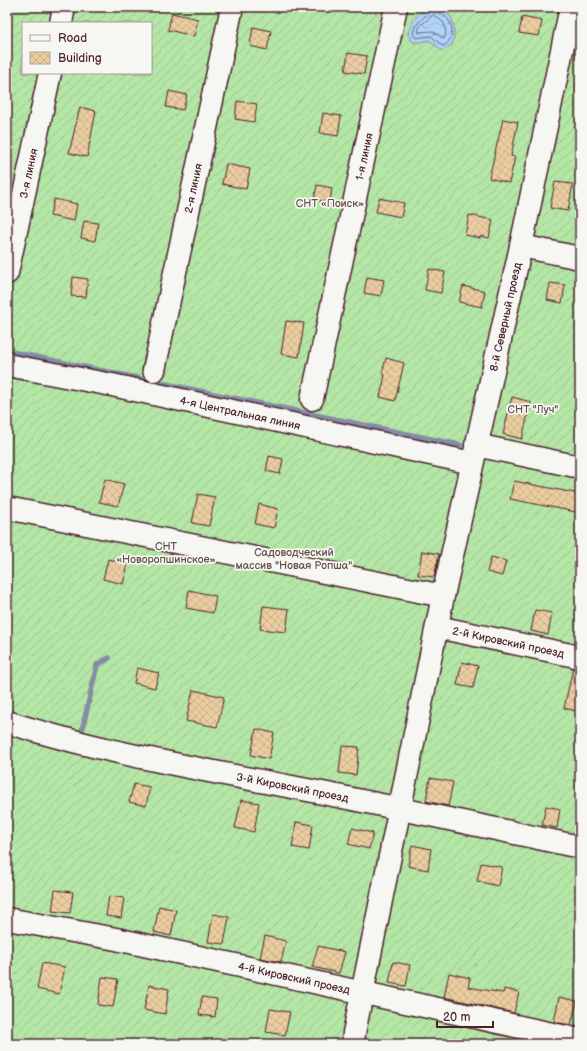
<svg xmlns="http://www.w3.org/2000/svg" width="587" height="1051" font-family="'Balsamiq Sans',sans-serif">
<style>
.garden{fill:url(#garden-furrows);stroke:#7f8268;fill-rule:evenodd}
.water{fill:url(#water-waves);stroke:#868ca6}
.lines{fill:none;stroke-linecap:round;stroke-linejoin:round}
.shore{stroke:#72677d;stroke-width:1}
.stream{stroke:#868ca6;stroke-width:5.5}
.building{fill:url(#building-cross-hatch);stroke:#4a1f2b}
.minor-casing{stroke:#4a1f2b;stroke-width:25}
.minor{stroke:#f6f6f2;stroke-width:22}
.labels{text-anchor:middle;stroke-width:3.5;stroke-linejoin:round;paint-order:stroke}
.street-label{font-size:11px;fill:#4a1f2b;stroke:#f6f6f2}
.park-label{font-size:11px;fill:#64514a;stroke:#f6f6f2}
</style>
<defs>
<pattern id="garden-furrows" width="10" height="10" patternUnits="userSpaceOnUse"><rect width="10" height="10" fill="#b4e6a6"/><path d="M-1 1l2-2M0 10L10 0M9 11l2-2" fill="none" stroke="#9cc58f"/></pattern>
<pattern id="water-waves" width="16" height="10" patternUnits="userSpaceOnUse"><rect width="16" height="10" fill="#aed4f8"/><path d="M0 5q4-4 8 0t8 0" fill="none" stroke="#97b6d5"/></pattern>
<pattern id="building-cross-hatch" width="8" height="8" patternUnits="userSpaceOnUse"><rect width="8" height="8" fill="#ebce9f"/><path d="M0 0l8 8M0 8l8-8" fill="none" stroke="#cbb089"/></pattern>
</defs>
<rect width="100%" height="100%" fill="#f3ead9"/>
<filter id="ink" filterUnits="userSpaceOnUse"><feTurbulence type="fractalNoise" baseFrequency=".025" numOctaves="2"/><feDisplacementMap in="SourceGraphic" scale="8" xChannelSelector="R" yChannelSelector="G"/><feConvolveMatrix kernelMatrix="1 2 1 2 8 2 1 2 1" color-interpolation-filters="sRGB"/></filter>
<g filter="url(#ink)">
<path class="garden" d="M7,7H580V1044H7ZM23,23H151V73H23Z"/>
<path class="water" d="M432,7C454,8 457,28 452,45L442,51L429,40L421,42H413L408,34C411,21 419,11 432,7Z"/>
<g class="lines">
<g class="shore">
<path d="M431,7C429,18 414,20 413,34L416,38L431,36L443,46C452,42 454,29 449,21C446,14 437,14 437,7"/>
<polygon points="434,15 444,23 446,33 444,39 432,31 418,32 420,26"/>
</g>
<g class="stream">
<polyline points="7,351 460,445"/>
<polyline points="78,734 81,735 97,665 109,658"/>
</g>
</g>
<g class="building">
<polygon points="172,13 198,19 194,36 168,30"/>
<polygon points="522,17 542,21 539,36 519,33"/>
<polygon points="253,27 271,31 267,50 250,46"/>
<polygon points="348,53 367,56 364,74 345,71"/>
<polygon points="169,91 187,95 183,110 166,107"/>
<polygon points="237,101 257,104 254,122 235,119"/>
<polygon points="80,107 96,111 87,157 69,153"/>
<polygon points="323,113 341,116 338,136 320,133"/>
<polygon points="503,119 518,122 511,156 515,157 509,183 489,178"/>
<polygon points="226,164 250,169 246,189 222,184"/>
<polygon points="555,182 573,184 568,211 550,208"/>
<polygon points="317,185 332,188 330,202 314,200"/>
<polygon points="379,198 404,203 401,217 376,212"/>
<polygon points="54,199 77,204 74,221 50,216"/>
<polygon points="469,215 493,220 489,238 481,236 480,238 465,235"/>
<polygon points="84,221 98,223 95,241 81,238"/>
<polygon points="429,269 445,272 441,293 425,290"/>
<polygon points="73,277 88,279 86,297 71,296"/>
<polygon points="367,277 384,280 381,296 364,293"/>
<polygon points="550,283 565,285 562,303 547,300"/>
<polygon points="463,286 485,291 482,307 459,302"/>
<polygon points="286,321 304,323 299,357 281,354"/>
<polygon points="386,358 404,363 395,401 380,397 385,375 382,374"/>
<polygon points="512,397 531,402 522,439 503,434"/>
<polygon points="269,456 283,459 280,474 266,471"/>
<polygon points="105,479 124,484 118,506 99,502"/>
<polygon points="514,481 580,494 576,512 510,499"/>
<polygon points="198,494 215,497 209,526 192,523"/>
<polygon points="259,504 278,509 274,528 255,524"/>
<polygon points="422,551 439,554 434,577 418,575"/>
<polygon points="491,557 506,561 502,576 487,572"/>
<polygon points="108,559 128,564 123,584 103,579"/>
<polygon points="189,590 216,596 213,613 186,608"/>
<polygon points="263,606 289,609 286,632 260,629"/>
<polygon points="535,610 552,613 548,635 531,631"/>
<polygon points="462,662 478,666 473,688 457,685"/>
<polygon points="137,668 159,673 155,688 134,683"/>
<polygon points="573,668 580,669 580,712 564,708"/>
<polygon points="193,690 224,697 217,727 186,721"/>
<polygon points="256,729 274,733 269,759 251,755"/>
<polygon points="342,746 359,747 356,775 339,773"/>
<polygon points="430,778 453,782 448,806 426,801"/>
<polygon points="134,784 150,787 146,806 129,802"/>
<polygon points="241,800 259,803 254,832 235,828"/>
<polygon points="546,806 560,809 557,828 542,825"/>
<polygon points="296,822 313,825 309,850 292,847"/>
<polygon points="352,828 373,833 369,849 348,844"/>
<polygon points="412,845 431,849 428,870 408,866"/>
<polygon points="481,863 502,867 498,886 477,881"/>
<polygon points="55,890 73,892 70,913 52,911"/>
<polygon points="109,896 124,898 121,918 106,916"/>
<polygon points="159,906 176,910 171,936 154,932"/>
<polygon points="213,914 229,917 224,944 208,942"/>
<polygon points="265,936 286,941 281,962 260,958"/>
<polygon points="318,946 345,952 339,973 312,967"/>
<polygon points="393,962 410,965 406,986 389,983"/>
<polygon points="42,963 65,967 59,994 37,989"/>
<polygon points="449,973 470,978 468,987 503,993 504,989 519,992 514,1013 444,997"/>
<polygon points="102,977 118,979 113,1007 98,1005"/>
<polygon points="149,985 169,989 165,1014 144,1010"/>
<polygon points="202,997 217,999 215,1017 199,1015"/>
<polygon points="559,997 577,1001 571,1025 554,1022"/>
<polygon points="270,1009 290,1012 285,1035 266,1032"/>
</g>
<g class="lines">
<g class="minor-casing">
<g id="minor">
<polyline points="61,23 64,7"/>
<polyline points="521,246 580,258"/>
<path id="s1" d="M7,273L50,73"/>
<path id="s2" d="M7,365L112,385L472,463"/>
<path id="s3" d="M154,370L232,7"/>
<path id="s4" d="M312,399L396,7"/>
<polyline points="476,445 580,467"/>
<polyline points="7,508 443,596"/>
<path id="s5" d="M437,627L580,657"/>
<path id="s6" d="M7,722C98,751 193,768 287,786C385,805 482,826 580,847"/>
<path id="s7" d="M7,919L116,939L580,1040"/>
<path id="s8" d="M353,1044L354,1033L443,596L521,246L571,7"/>
</g>
</g>
<use href="#minor" class="minor"/>
</g>
</g>
<g class="labels">
<g class="street-label">
<text dy="4" stroke="none"><textPath href="#s4" startOffset="248">1-я линия</textPath></text>
<text dy="4" stroke="none"><textPath href="#s1" startOffset="102">3-я линия</textPath></text>
<text dy="4" stroke="none"><textPath href="#s3" startOffset="186">2-я линия</textPath></text>
<text dy="4" stroke="none"><textPath href="#s8" startOffset="743">8-й Северный проезд</textPath></text>
<text dy="4" stroke="none"><textPath href="#s2" startOffset="238">4-я Центральная линия</textPath></text>
<text dy="4" stroke="none"><textPath href="#s5" startOffset="73">2-й Кировский проезд</textPath></text>
<text dy="4" stroke="none"><textPath href="#s6" startOffset="293">3-й Кировский проезд</textPath></text>
<text dy="4" stroke="none"><textPath href="#s7" startOffset="293">4-й Кировский проезд</textPath></text>
</g>
<g class="park-label">
<text x="330" y="207">СНТ «Поиск»</text>
<text x="533" y="413">СНТ "Луч"</text>
<text x="166" y="550">СНТ<tspan x="166" dy="13">«Новоропшинское»</tspan></text>
<text x="294" y="556">Садоводческий<tspan x="294" dy="13">массив "Новая Ропша"</tspan></text>
</g>
</g>
<rect width="587" height="1051" fill="none" stroke="#f6f6f2" stroke-width="24"/>
<rect x="12" y="12" width="563" height="1027" fill="none" stroke="#4a1f2b" stroke-width="1.5" filter="url(#ink)"/>
<rect x="22" y="22" width="130" height="52" fill="#f6f6f2" stroke="#b1a0a2"/>
<rect x="30" y="35" width="20" height="6" fill="#f6f6f2" stroke="#b1a0a2"/>
<text x="58" y="42" font-size="12" fill="#4a1f2b">Road</text>
<rect x="30" y="52" width="20" height="12" fill="url(#building-cross-hatch)" stroke="#b1a0a2"/>
<text x="58" y="62" font-size="12" fill="#4a1f2b">Building</text>
<path d="M437 1021v6h56v-6" fill="none" stroke="#4a1f2b" stroke-width="2"/>
<text x="443" y="1021" font-size="12" fill="#4a1f2b" stroke="#f6f6f2" stroke-width="3" paint-order="stroke">20 m</text>
</svg>
